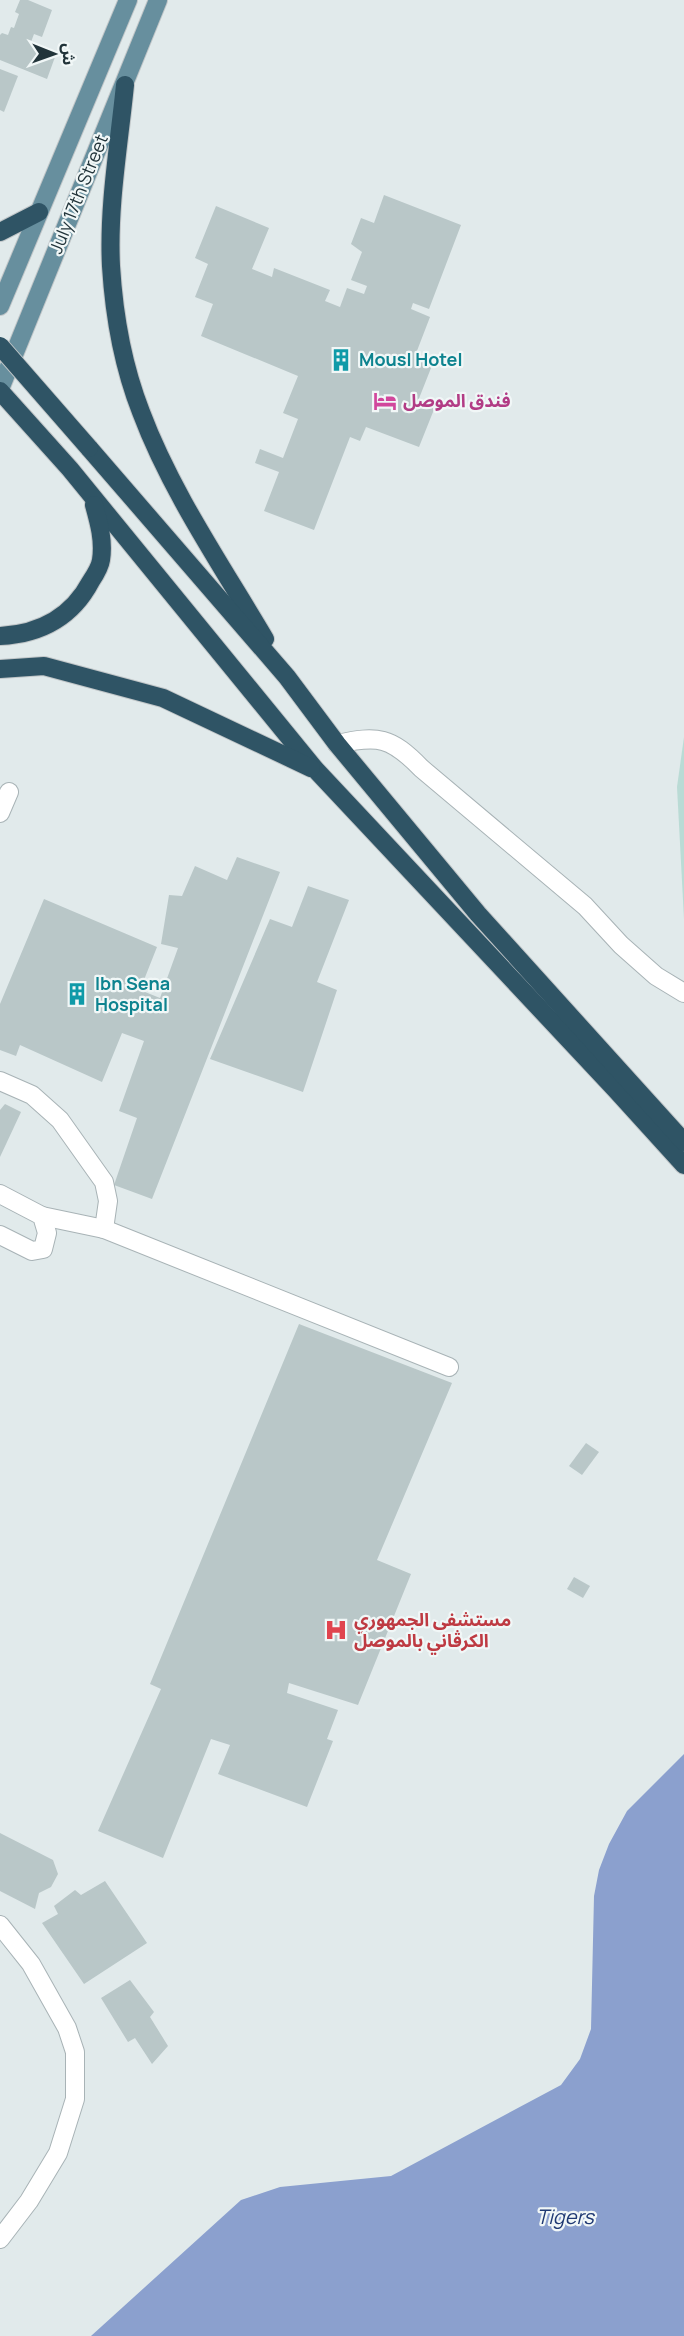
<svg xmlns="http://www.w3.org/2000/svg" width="684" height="2336" font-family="Manrope,'Noto Sans Arabic',sans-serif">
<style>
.green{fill:#badbd5}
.water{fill:#8ba0ce}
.building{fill:#b9c7c8}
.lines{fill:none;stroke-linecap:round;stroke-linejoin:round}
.minor-casing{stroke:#a8b3b6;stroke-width:20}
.major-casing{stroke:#c1c6c8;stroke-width:20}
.highway-casing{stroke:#c1c6c8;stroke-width:20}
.minor{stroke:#fff;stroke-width:18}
.major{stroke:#678f9e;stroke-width:18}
.highway{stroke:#2f5465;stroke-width:18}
.highway-bridge-casing{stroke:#c1c6c8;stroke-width:20;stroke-linecap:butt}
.highway-bridge{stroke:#2f5465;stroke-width:18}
.labels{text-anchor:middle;stroke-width:4.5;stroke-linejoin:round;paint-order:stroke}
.street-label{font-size:18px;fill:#22343a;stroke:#f1f7f7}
.culture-label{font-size:18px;font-weight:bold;fill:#0d838f;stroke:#f1f7f7;text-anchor:start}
.hotel-label{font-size:18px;font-weight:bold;fill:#b23c85;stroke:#f1f7f7;text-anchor:start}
.health-label{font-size:18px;font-weight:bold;fill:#be3a42;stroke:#f1f7f7;text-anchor:start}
.water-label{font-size:20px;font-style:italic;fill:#1f3973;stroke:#f1f7f7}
</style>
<rect width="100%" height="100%" fill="#e1eaeb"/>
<polygon class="green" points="684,737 684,919 677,787"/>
<polygon class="water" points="684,1754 684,2336 91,2336 241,2200 280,2187 391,2176 561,2085 580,2059 591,2029 594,1896 599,1870 609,1844 627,1811"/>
<g class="building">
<polygon points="20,0 28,0 52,10 42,37 34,34 31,42 40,46 38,50 55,57 47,79 0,60 0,35 2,33 8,35 11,27 14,28 19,14 15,12"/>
<polygon points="0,69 18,76 4,112 0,110"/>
<polygon points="384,195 461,225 429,309 413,303 411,309 430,317 415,356 433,363 418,401 435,407 419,447 366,427 360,441 350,437 314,530 264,511 279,472 255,463 260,449 283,458 298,419 283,413 298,376 201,336 213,304 195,297 208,264 195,258 216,206 269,228 252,269 272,277 274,268 330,290 325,301 340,307 347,288 364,294 367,286 351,280 362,252 351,244 361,218 374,223"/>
<polygon points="237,857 280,872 152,1199 114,1185 137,1118 119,1111 144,1041 122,1033 102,1082 20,1045 16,1056 0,1050 0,1004 44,899 157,947 140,990 160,998 178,948 161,944 169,895 182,896 195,866 227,880"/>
<polygon points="308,886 349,900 317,982 337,990 303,1092 210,1059 270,919 292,927"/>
<polygon points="5,1104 21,1112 0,1157 0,1110"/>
<polygon points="299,1324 452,1383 377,1560 411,1574 358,1705 289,1683 287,1693 338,1710 327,1739 333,1741 307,1807 218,1774 230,1745 211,1739 163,1858 98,1831 161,1689 150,1684"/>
<polygon points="586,1443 599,1452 582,1475 569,1466"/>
<polygon points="574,1577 590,1586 583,1598 567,1589"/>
<polygon points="0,1833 53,1860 58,1874 51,1887 39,1893 35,1909 0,1891"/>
<polygon points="105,1881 147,1943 84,1984 42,1923 58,1914 54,1906 75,1890 81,1895"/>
<polygon points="130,1980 154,2012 150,2017 168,2046 152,2064 135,2038 128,2042 101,1998"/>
</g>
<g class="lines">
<g class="minor-casing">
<g id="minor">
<path d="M337,744C378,735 391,737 421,768L585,906L621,945L656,976L684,993"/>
<polyline points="0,813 9,792"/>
<polyline points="0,1081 32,1095 60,1120 94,1168 104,1182 108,1201 104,1229"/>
<polyline points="0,1194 42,1216 47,1233 43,1249 32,1251 0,1235"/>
<polyline points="42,1216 104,1229 449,1367"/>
<polyline points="0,1925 31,1964 67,2028 75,2052 75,2099 58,2153 29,2201 0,2239"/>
</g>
</g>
<g class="major-casing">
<g id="major">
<polyline points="0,306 128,0"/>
<polyline points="0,389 158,0"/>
</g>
</g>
<g class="highway-casing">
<g id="highway">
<path d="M125,85C119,145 108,206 111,266C114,315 123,366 141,412C171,492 222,566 265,639"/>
<polyline points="0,232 39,212"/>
<polyline points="0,391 70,469 315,769 616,1090 684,1165"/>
<polyline points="89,448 287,677 337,744 478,914 684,1142"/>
<path d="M0,636C40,634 72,617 91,581C95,575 100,567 101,560C104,541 99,523 94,505"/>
<polyline points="0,669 44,666 163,698 311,768"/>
</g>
</g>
<use href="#minor" class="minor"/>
<use href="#major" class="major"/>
<use href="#highway" class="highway"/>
<g class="highway-bridge-casing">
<polyline id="highway-bridge" points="0,346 89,448"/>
</g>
<use href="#highway-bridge" class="highway-bridge"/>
</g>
<defs>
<g id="building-bare" transform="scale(1.8)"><path d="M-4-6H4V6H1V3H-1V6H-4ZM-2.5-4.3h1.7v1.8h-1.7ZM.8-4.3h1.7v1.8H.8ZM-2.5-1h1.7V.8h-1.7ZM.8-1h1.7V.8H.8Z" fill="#0f9aa8" stroke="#f1f7f7" stroke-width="2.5" paint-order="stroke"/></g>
<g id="hotel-bare" transform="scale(1.8)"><path d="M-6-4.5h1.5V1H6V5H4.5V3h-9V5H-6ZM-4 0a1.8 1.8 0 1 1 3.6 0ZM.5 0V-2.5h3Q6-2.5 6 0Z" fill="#d1479c" stroke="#f1f7f7" stroke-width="2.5" paint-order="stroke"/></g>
<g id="hospital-bare" transform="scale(1.8)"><path d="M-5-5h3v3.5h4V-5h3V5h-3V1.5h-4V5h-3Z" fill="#e0444e" stroke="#f1f7f7" stroke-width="2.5" paint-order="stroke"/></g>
</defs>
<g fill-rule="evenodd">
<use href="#building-bare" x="341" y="360"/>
<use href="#hotel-bare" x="385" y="401"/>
<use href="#building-bare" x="77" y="994"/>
<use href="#hospital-bare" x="336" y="1630"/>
</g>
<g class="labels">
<g class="street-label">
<text transform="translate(79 194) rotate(-68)" y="6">July 17th Street</text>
</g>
<g class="culture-label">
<text x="359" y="366">Mousl Hotel</text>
<text x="95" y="990">Ibn Sena<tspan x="95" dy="21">Hospital</tspan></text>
</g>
<g class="hotel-label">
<text x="403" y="407">فندق الموصل</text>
</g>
<g class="health-label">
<text x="354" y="1626">مستشفى الجمهوري<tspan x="354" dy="21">الكرڤاني بالموصل</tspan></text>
</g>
<g class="water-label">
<text x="565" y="2224">Tigers</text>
</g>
</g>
<g transform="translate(54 54) rotate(91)" stroke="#f1f7f7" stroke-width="4.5" paint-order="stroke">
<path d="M0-4.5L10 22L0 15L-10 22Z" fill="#22343a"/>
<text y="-9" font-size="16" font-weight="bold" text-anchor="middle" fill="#22343a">ش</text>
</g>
</svg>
